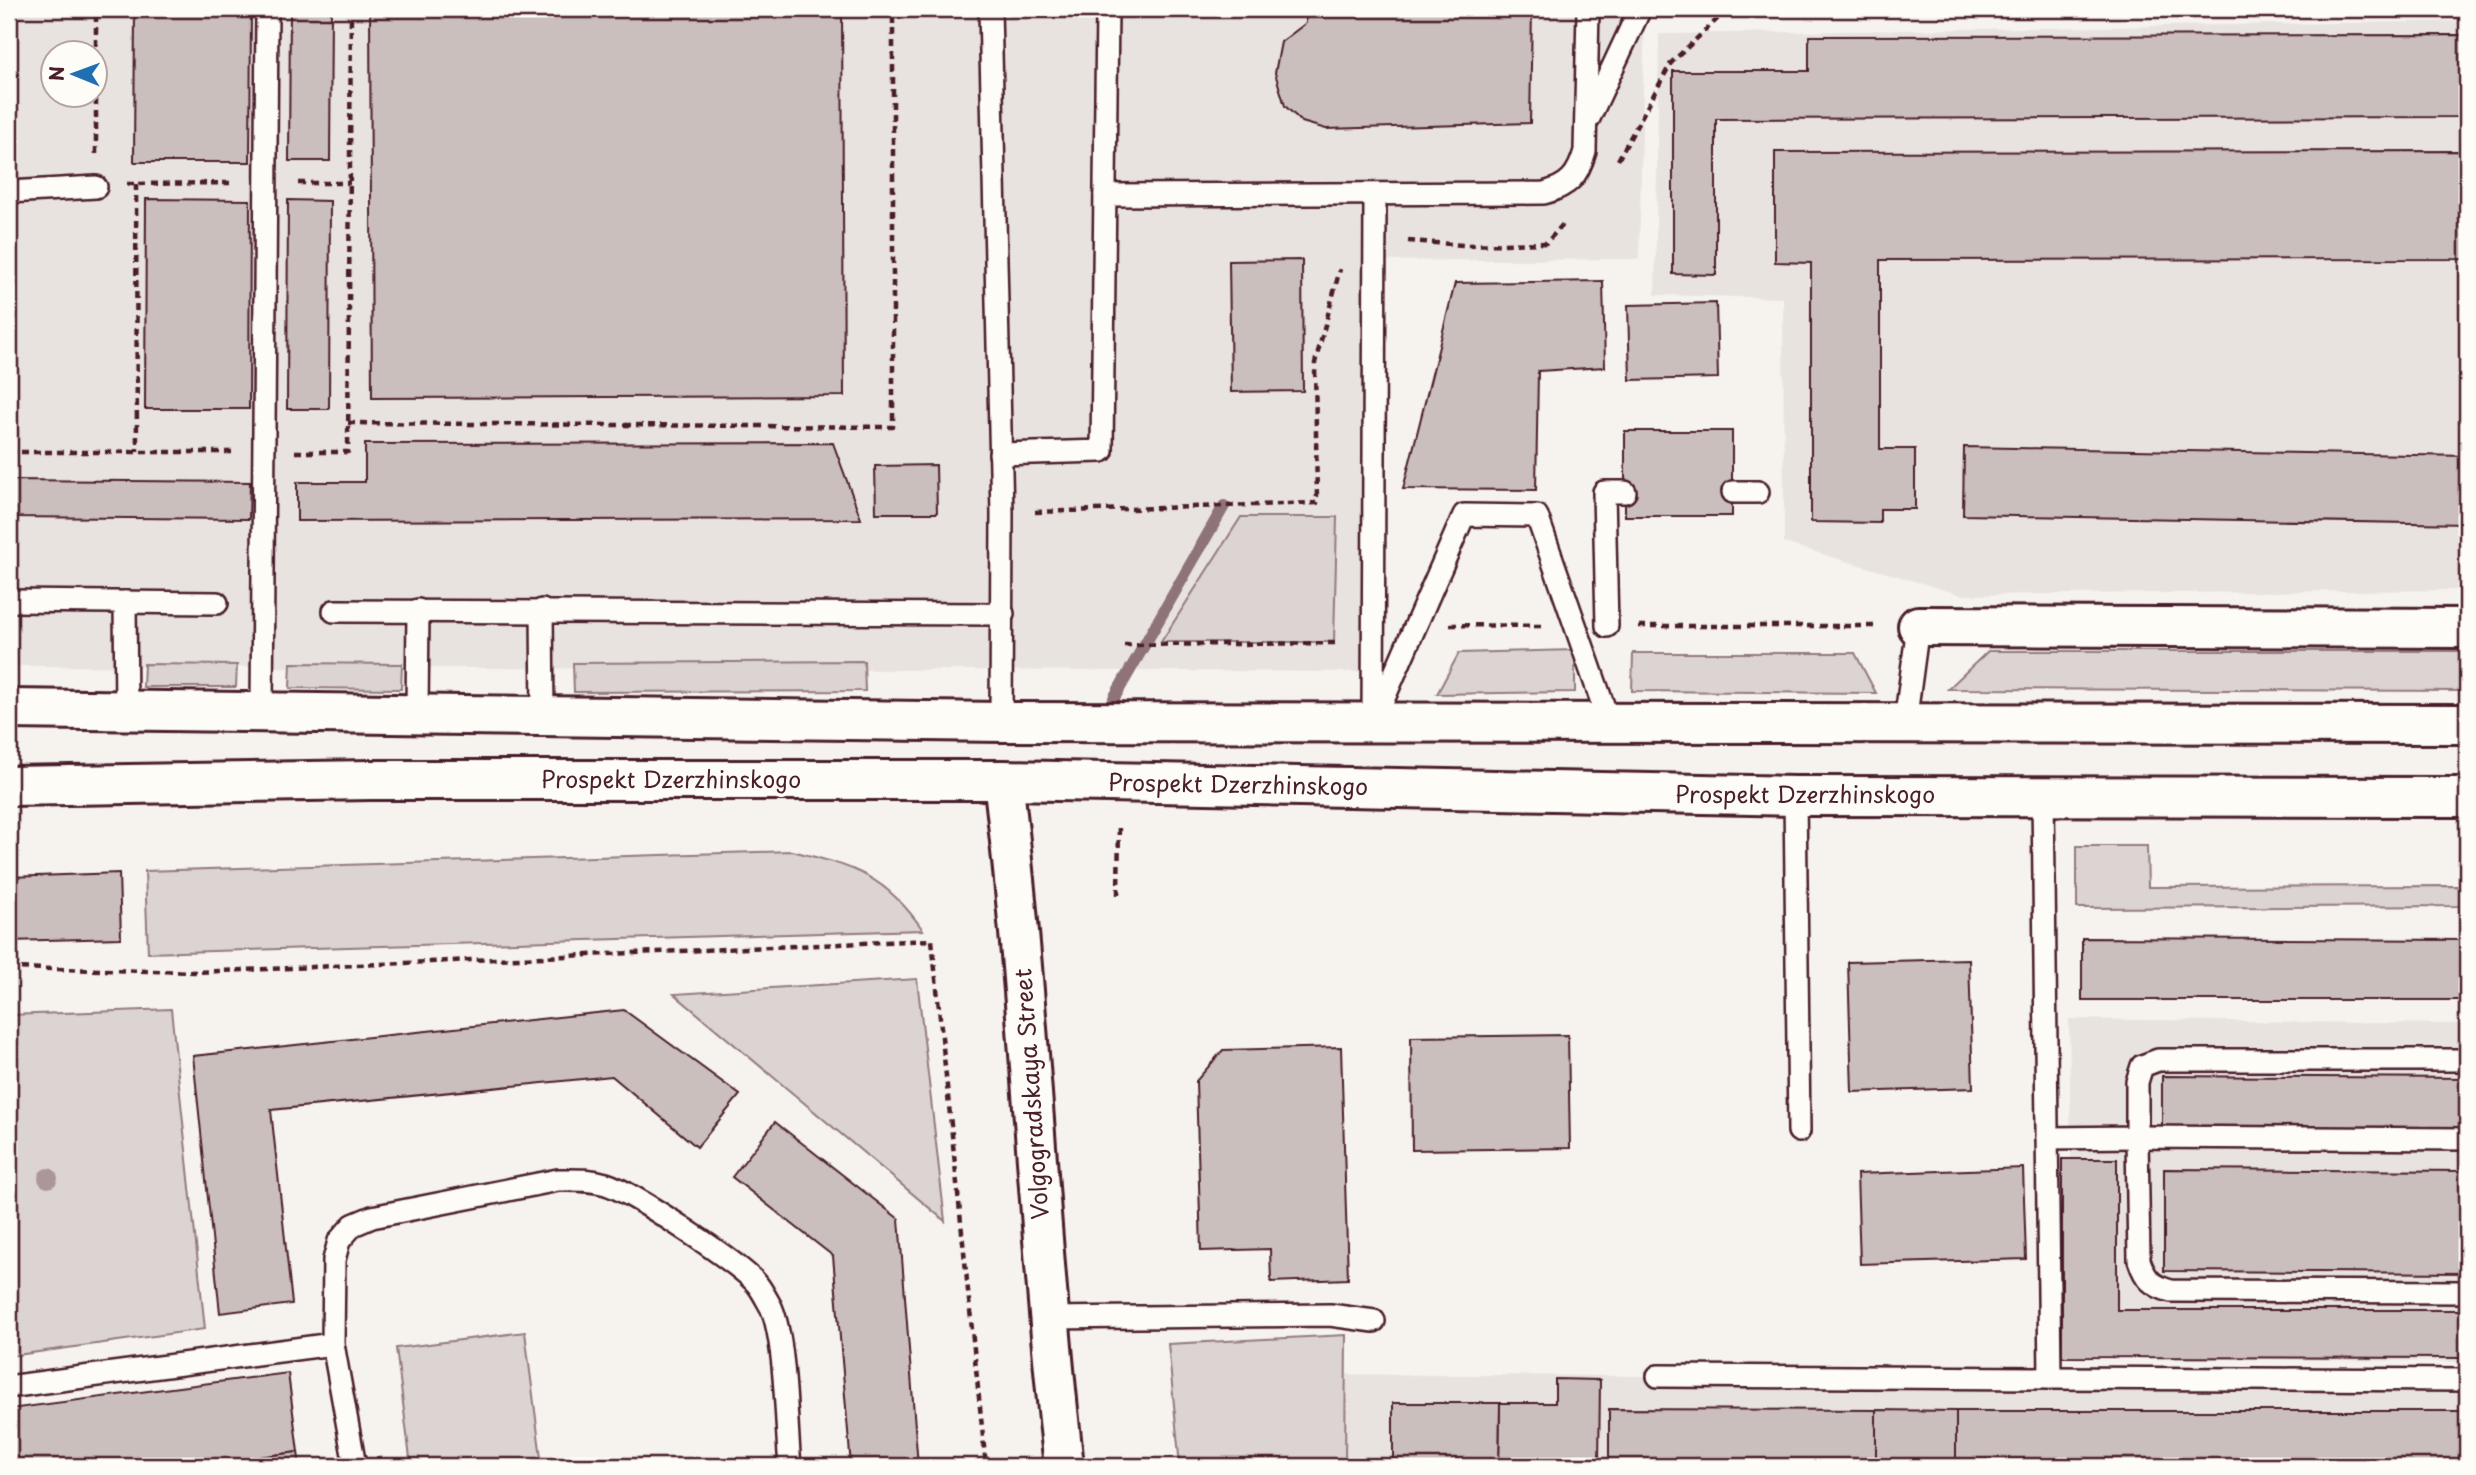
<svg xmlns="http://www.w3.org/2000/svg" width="2476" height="1475" font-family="'Playpen Sans',sans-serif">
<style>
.built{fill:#e9e3e0;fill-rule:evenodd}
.green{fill:#dcd4d2;stroke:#937a7e;stroke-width:2}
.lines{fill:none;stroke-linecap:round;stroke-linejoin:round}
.stream{stroke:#8e7378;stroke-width:12}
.building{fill:#cbbfbe;stroke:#4a1f2b;stroke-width:2}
.lane-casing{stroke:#4a1f2b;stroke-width:26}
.street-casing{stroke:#4a1f2b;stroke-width:44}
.secondary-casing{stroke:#4a1f2b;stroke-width:44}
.path{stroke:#4a1f2b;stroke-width:4.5;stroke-dasharray:7 5;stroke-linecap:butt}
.lane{stroke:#fdfcf7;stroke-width:21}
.street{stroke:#fdfcf7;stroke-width:38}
.secondary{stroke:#fdfcf7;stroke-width:38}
.tree{fill:#ab979a}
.labels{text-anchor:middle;stroke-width:7;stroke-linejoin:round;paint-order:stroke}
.street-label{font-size:23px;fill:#4a1f2b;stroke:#fdfcf7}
</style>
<rect width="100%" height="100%" fill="#f6f3ef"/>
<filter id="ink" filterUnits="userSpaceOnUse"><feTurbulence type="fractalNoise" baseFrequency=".0143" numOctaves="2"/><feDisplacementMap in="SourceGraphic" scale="14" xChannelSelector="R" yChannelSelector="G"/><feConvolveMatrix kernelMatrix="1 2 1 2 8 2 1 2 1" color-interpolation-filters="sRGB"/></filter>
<g filter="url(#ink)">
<g class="built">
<path d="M9,9H1645L1639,259L1368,261L1370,672L9,666ZM52,52H94V94H52Z"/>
<polygon points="2467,21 2467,590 1962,595 1784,543 1783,298 1655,295 1659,34"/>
<polygon points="2069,1019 2467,1024 2467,1362 2074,1357"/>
<polygon points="1277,1374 2467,1380 2467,1466 1282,1466"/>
</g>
<g class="green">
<polygon points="1984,9 2080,9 1983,13"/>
<polygon points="1241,517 1337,517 1334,642 1161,642"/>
<polygon points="1575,650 1575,692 1437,694 1459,653"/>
<polygon points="1988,651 2467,651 2467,691 1948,689"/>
<polygon points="1633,653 1855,653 1876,693 1632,691"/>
<polygon points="864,661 865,691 574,692 573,663"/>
<polygon points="291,663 402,664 401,689 290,688"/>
<polygon points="144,664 237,665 236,687 143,687"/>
<polygon points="2077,846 2147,846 2148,887 2467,886 2467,906 2077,908"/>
<path d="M792,851C855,867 885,875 923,930L148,953L145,871Z"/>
<polygon points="917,979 945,1221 674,994"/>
<polygon points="171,1009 205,1329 9,1356 9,1015"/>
<polygon points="525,1332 542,1466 411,1466 396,1348"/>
<polygon points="1346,1335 1345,1466 1180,1466 1168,1344"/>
</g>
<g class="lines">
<polyline class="stream" points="1114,698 1224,506"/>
</g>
<g class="building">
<polygon points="135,9 251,9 250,162 134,162"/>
<polygon points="290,9 331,9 330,161 289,161"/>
<polygon points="370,9 842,9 844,396 372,398"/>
<polygon points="1306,9 1532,9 1530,123 1326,129 1302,122 1285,106 1275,73 1281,42 1306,23"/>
<polygon points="2467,35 2467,117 1716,119 1716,275 1673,274 1673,71 1809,71 1809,36"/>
<polygon points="2467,151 2467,259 1880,260 1880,449 1915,449 1915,509 1880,509 1880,523 1811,522 1811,263 1775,262 1775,152"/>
<polygon points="146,199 250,200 249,409 145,409"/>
<polygon points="288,200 330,201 329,409 287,409"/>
<polygon points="1302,260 1303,391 1231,392 1229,261"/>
<polygon points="1603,281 1605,367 1538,371 1536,490 1403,489 1455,283"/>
<polygon points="1716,303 1718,378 1630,380 1628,305"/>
<rect x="1625" y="431" width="107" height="85"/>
<polygon points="833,443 861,519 297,521 297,482 365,482 365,444"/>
<polygon points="1964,447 2467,456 2467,524 1963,515"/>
<polygon points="936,465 937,513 876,513 875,466"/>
<polygon points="9,480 250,482 249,519 9,517"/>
<polygon points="119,873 121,938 9,941 9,877"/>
<polygon points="2082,938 2467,940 2467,1000 2082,1000"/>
<polygon points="1969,959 1973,1088 1852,1092 1848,962"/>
<polygon points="624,1010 740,1095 697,1147 612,1076 271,1110 292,1304 220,1313 193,1056"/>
<polygon points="1568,1035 1570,1148 1412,1150 1411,1037"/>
<polygon points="1341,1047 1348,1279 1271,1282 1270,1249 1201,1251 1196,1081 1223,1050"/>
<polygon points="2162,1076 2467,1078 2467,1132 2162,1131"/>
<polygon points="775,1122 899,1219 918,1466 851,1466 833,1256 732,1177"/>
<polygon points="2062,1159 2117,1159 2117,1310 2467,1310 2467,1358 2062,1357"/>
<polygon points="2023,1168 2026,1259 1860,1264 1857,1174"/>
<polygon points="2164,1169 2467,1171 2467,1273 2164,1271"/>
<polygon points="288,1373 298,1452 186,1466 9,1466 9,1457 14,1456 9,1409"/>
<polygon points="1555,1379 1600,1380 1599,1466 1499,1466 1500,1403 1555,1403"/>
<polygon points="1393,1403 1500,1403 1499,1466 1393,1466"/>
<polygon points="1609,1409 1876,1410 1876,1466 1609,1466"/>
<polygon points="1876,1410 1956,1411 1956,1466 1876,1466"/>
<rect x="1956" y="1411" width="511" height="55"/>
<polygon points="298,1452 300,1466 186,1466"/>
</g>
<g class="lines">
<g class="lane-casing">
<g id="lane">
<polyline points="990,9 1002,513 1001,722"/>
<polyline points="1589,118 1640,9"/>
<polyline points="9,192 96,187"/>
<path d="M1105,195L1544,193C1569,186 1578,176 1585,151L1588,9"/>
<polyline points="1000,454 1102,451 1107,9"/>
<polyline points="1733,492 1758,492"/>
<polyline points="9,601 217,603"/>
<polyline points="125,602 126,710"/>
<polyline points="542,610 543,716"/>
<polyline points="334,611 1003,614"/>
<polyline points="1607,626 1604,492 1625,492"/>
<polyline points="262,712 267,9"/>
<polyline points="417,713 418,610"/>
<polyline points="1377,714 1464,515 1537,516 1609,722"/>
<polyline points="1373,722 1375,196"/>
<polyline points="1905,723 1918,626"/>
<polyline points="1795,796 1799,1131"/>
<polyline points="2047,1138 2137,1137 2137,1082 2142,1066 2158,1060 2457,1060"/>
<path d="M2467,1139L2137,1137L2139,1260C2145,1279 2152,1286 2171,1291L2467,1292"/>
<polyline points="1047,1318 1330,1315 1374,1321"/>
<polyline points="1658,1376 2050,1378 2043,796"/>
<polyline points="2050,1378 2467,1380"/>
<polyline points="15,1386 333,1344"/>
<path d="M355,1466L333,1344L334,1260L339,1241L353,1225L372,1217L558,1180C574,1180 589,1179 606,1184C632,1192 739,1263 757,1284C762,1290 767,1300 771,1307C786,1341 786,1426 790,1466"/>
</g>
</g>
<g class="street-casing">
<g id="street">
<polyline points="1918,626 2467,628"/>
<path d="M1003,780C1031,1008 1038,1238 1064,1466"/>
</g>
</g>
<g class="secondary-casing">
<g id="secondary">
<polyline points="9,709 1001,722 2467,724"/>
<polyline points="9,786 371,780 1003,780 1795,796 2467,797"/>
</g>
</g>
<g class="path">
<polyline points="96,154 96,9"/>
<polyline points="1618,160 1671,63 1728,9"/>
<polyline points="298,183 350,183"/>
<polyline points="127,184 233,183"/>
<polyline points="136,184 137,452"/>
<polyline points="1408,241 1464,245 1546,243 1565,222"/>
<polyline points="348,423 893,427 893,9"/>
<polyline points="9,452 234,452"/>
<polyline points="295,452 348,452 351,9"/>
<polyline points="1035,512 1317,503 1315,363 1340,269"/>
<polyline points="1450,625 1543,626"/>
<polyline points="1639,626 1879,626"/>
<polyline points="1124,645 1340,643"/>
<polyline points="1118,895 1119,823"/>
<polyline points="9,968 198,972 932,940 986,1466"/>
</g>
<use href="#lane" class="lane"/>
<use href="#street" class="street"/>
<use href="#secondary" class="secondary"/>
</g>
<circle class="tree" cx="48" cy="1178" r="10"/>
</g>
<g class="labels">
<g class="street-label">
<text x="671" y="788">Prospekt Dzerzhinskogo</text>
<text transform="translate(1238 785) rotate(1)" y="8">Prospekt Dzerzhinskogo</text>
<text x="1805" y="803">Prospekt Dzerzhinskogo</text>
<text transform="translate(1032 1094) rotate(-94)" y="8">Volgogradskaya Street</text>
</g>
</g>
<rect width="2476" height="1475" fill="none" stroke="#fdfcf7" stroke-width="35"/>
<rect x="18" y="18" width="2441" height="1440" fill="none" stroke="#4a1f2b" stroke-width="2.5" filter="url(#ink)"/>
<g transform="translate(74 74) rotate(271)"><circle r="33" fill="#fdfcf7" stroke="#b5a4a5" stroke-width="2"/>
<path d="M0-5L12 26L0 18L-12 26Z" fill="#1f6fb2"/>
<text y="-10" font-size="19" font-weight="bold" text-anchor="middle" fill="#4a1f2b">N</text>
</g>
</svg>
